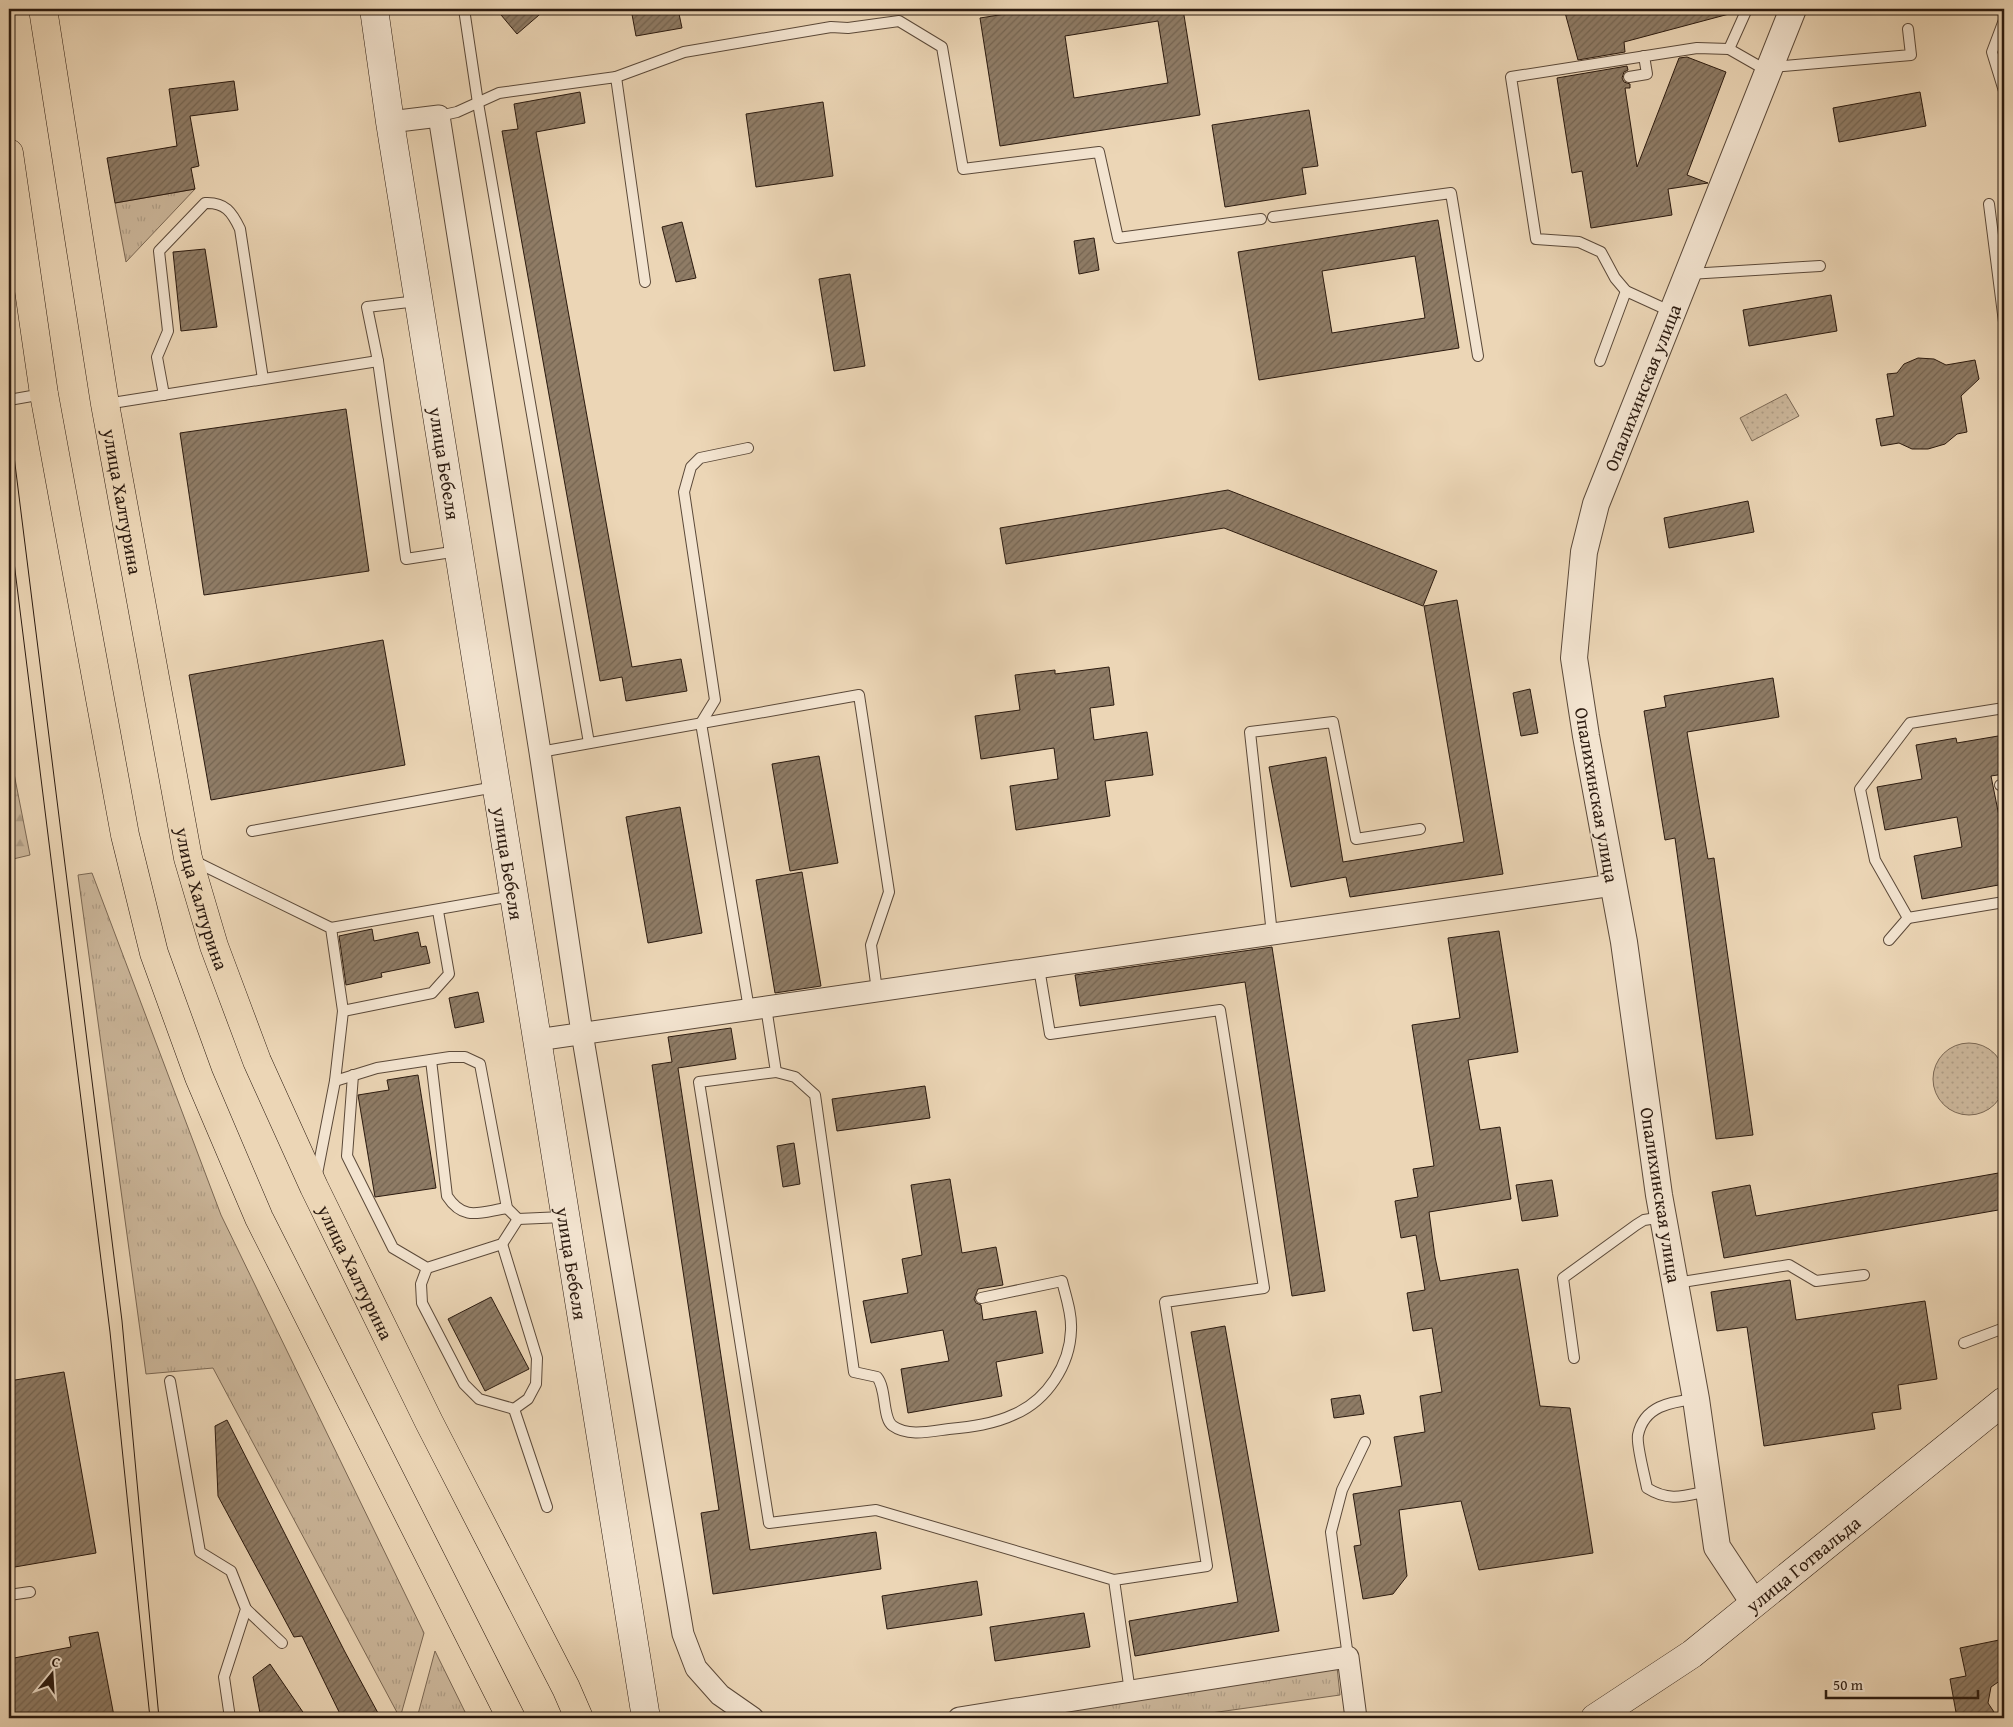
<svg xmlns="http://www.w3.org/2000/svg" width="2013" height="1727" font-family="'Gentium Book Plus',serif">
<style>
.grass{fill:url(#grass-tufts);stroke:#7b6854}
.forest{fill:url(#forest-firs);stroke:#7b6854}
.park{fill:url(#park-dots);stroke:#7b6854}
.building{fill:url(#building-hatch);stroke:#2b1a0f;fill-rule:evenodd}
.lines{fill:none;stroke-linecap:round;stroke-linejoin:round}
.service-casing{stroke:#5b4939;stroke-width:12}
.minor-casing{stroke:#5b4939;stroke-width:23}
.tertiary-casing{stroke:#5b4939;stroke-width:28}
.secondary-casing{stroke:#2b1a0f;stroke-width:29}
.primary-casing{stroke:#2b1a0f;stroke-width:29}
.service{stroke:#f3e4d0;stroke-width:10}
.minor{stroke:#f3e4d0;stroke-width:21}
.tertiary{stroke:#f3e4d0;stroke-width:26}
.secondary{stroke:#f3e4d0;stroke-width:28}
.primary{stroke:#ecd6b6;stroke-width:28}
.tram{stroke:#2b1a0f;stroke-width:1}
.labels{text-anchor:middle;stroke-width:4;stroke-linejoin:round;paint-order:stroke}
.street-label{font-size:19px;fill:#2b1a0f;stroke:#f3e4d0}
</style>
<defs>
<pattern id="grass-tufts" width="24" height="20" patternUnits="userSpaceOnUse" patternTransform="scale(1.25)"><rect width="24" height="20" fill="#cbb69a"/><path d="M3 7l-1-3M5 7V3M7 7l1-3M15 17l-1-3M17 17v-4M19 17l1-3" fill="none" stroke="#ae9c84"/></pattern>
<pattern id="forest-firs" width="22" height="20" patternUnits="userSpaceOnUse" patternTransform="scale(1.25)"><rect width="22" height="20" fill="#cbb69a"/><path d="M5 1l3.5 6h-7zM16 11l3.5 6h-7z" fill="#ae9c84"/></pattern>
<pattern id="park-dots" width="8" height="8" patternUnits="userSpaceOnUse" patternTransform="scale(1.25)"><rect width="8" height="8" fill="#cbb69a"/><path d="M2 2h.1M6 6h.1" fill="none" stroke="#ae9c84" stroke-width="1.8" stroke-linecap="round"/></pattern>
<pattern id="building-hatch" width="6" height="6" patternUnits="userSpaceOnUse" patternTransform="scale(1.25)"><rect width="6" height="6" fill="#8f7c66"/><path d="M-1 1l2-2M0 6l6-6M5 7l2-2" fill="none" stroke="#756552"/></pattern>
</defs>
<rect width="100%" height="100%" fill="#ecd6b6"/>
<filter id="stains"><feTurbulence type="fractalNoise" baseFrequency=".004" numOctaves="4"/><feColorMatrix values="0 0 0 0 .2 0 0 0 0 .09 0 0 0 0 .02 0 0 0 .5 -.17"/></filter>
<radialGradient id="worn" r=".72"><stop offset=".6" stop-color="#630" stop-opacity="0"/><stop offset="1" stop-color="#630" stop-opacity=".3"/></radialGradient>
<g class="grass">
<polygon points="195,189 126,262 115,203"/>
<polygon points="92,873 221,1215 424,1633 400,1718 213,1368 146,1374 78,875"/>
<polygon points="435,1651 468,1718 417,1718"/>
<polygon points="1337,1667 1340,1695 1175,1718 986,1718"/>
</g>
<polygon class="forest" points="9,748 30,855 9,860"/>
<g class="park">
<polygon points="1786,394 1799,416 1752,441 1740,418"/>
<circle cx="1969" cy="1079" r="36"/>
</g>
<g class="building">
<polygon points="496,9 546,9 517,34"/>
<polygon points="631,9 678,9 682,28 636,36"/>
<path d="M1037,9H1183L1200,115L1000,146L980,18ZM1158,21L1168,83L1074,98L1065,36Z"/>
<polygon points="1564,9 1728,9 1729,14 1624,42 1625,52 1578,60"/>
<polygon points="1687,57 1726,72 1687,175 1708,183 1668,189 1672,215 1591,228 1582,171 1572,173 1557,78 1627,66 1628,70 1624,72 1622,78 1624,82 1630,84 1630,88 1625,88 1637,167 1679,58"/>
<polygon points="234,81 238,110 190,116 199,166 191,168 195,189 115,203 107,158 177,146 169,89"/>
<polygon points="580,92 585,123 536,132 632,667 681,659 687,691 626,701 622,677 600,681 502,131 518,129 514,104"/>
<polygon points="1920,92 1926,126 1839,142 1833,108"/>
<polygon points="823,102 833,176 756,187 746,114"/>
<polygon points="1309,110 1318,166 1302,168 1306,194 1225,207 1212,125"/>
<path d="M1438,220L1459,348L1259,380L1238,252ZM1415,256L1425,318L1332,333L1322,271Z"/>
<polygon points="682,222 696,278 676,282 662,227"/>
<polygon points="1094,238 1099,270 1079,274 1074,241"/>
<polygon points="205,249 217,327 181,331 173,252"/>
<polygon points="850,274 865,366 834,371 819,279"/>
<polygon points="1831,295 1837,331 1749,346 1743,310"/>
<polygon points="1918,358 1934,359 1946,365 1975,360 1979,379 1961,396 1967,432 1957,434 1945,444 1928,449 1912,449 1899,443 1881,446 1876,419 1894,416 1887,374 1897,373 1904,364"/>
<polygon points="346,409 369,571 204,595 180,433"/>
<polygon points="1228,490 1437,571 1423,606 1224,528 1006,564 1000,528"/>
<polygon points="1748,501 1754,532 1669,548 1664,518"/>
<polygon points="1457,600 1503,874 1350,897 1346,877 1291,887 1269,767 1326,757 1343,862 1464,842 1424,606"/>
<polygon points="383,640 405,765 211,800 189,675"/>
<polygon points="1109,667 1114,705 1090,708 1094,740 1147,732 1153,775 1105,781 1110,816 1016,830 1010,786 1058,779 1054,748 981,759 975,716 1020,710 1015,675 1055,670 1055,674"/>
<polygon points="1773,678 1779,717 1687,732 1708,859 1714,858 1753,1135 1716,1139 1675,838 1665,840 1644,711 1666,707 1664,696"/>
<polygon points="1530,689 1538,733 1521,736 1513,693"/>
<polygon points="2004,735 2004,774 1991,776 2001,826 2004,825 2004,884 1922,899 1914,856 1962,847 1957,817 1885,830 1877,787 1922,779 1916,745 1956,738 1957,743"/>
<polygon points="819,756 838,863 790,871 772,764"/>
<polygon points="680,807 702,933 648,943 626,817"/>
<polygon points="802,872 821,986 775,993 756,880"/>
<polygon points="372,929 374,941 418,932 421,947 426,946 430,963 381,973 382,977 346,985 339,936"/>
<polygon points="1499,931 1518,1052 1468,1060 1480,1130 1500,1127 1511,1199 1429,1212 1435,1257 1440,1281 1518,1269 1540,1406 1570,1408 1593,1553 1479,1570 1461,1501 1399,1510 1407,1576 1393,1594 1363,1599 1354,1546 1361,1545 1353,1494 1402,1486 1394,1437 1425,1432 1420,1396 1442,1392 1432,1328 1413,1331 1407,1293 1425,1290 1416,1235 1401,1238 1395,1201 1418,1197 1413,1169 1434,1166 1412,1025 1460,1018 1448,938"/>
<polygon points="1272,947 1325,1291 1292,1296 1245,982 1080,1006 1075,975"/>
<polygon points="478,992 484,1022 455,1028 449,998"/>
<polygon points="731,1028 736,1059 678,1068 750,1550 876,1532 881,1569 713,1594 701,1513 719,1510 652,1065 672,1062 668,1037"/>
<polygon points="418,1075 436,1188 375,1197 358,1095 389,1090 387,1080"/>
<polygon points="925,1086 930,1118 837,1131 832,1099"/>
<polygon points="794,1143 800,1184 783,1187 777,1146"/>
<polygon points="2004,1172 2004,1209 1724,1258 1712,1192 1750,1185 1756,1216"/>
<polygon points="950,1179 962,1253 996,1247 1003,1285 978,1289 974,1299 976,1303 981,1305 983,1320 1036,1311 1043,1353 996,1362 1002,1396 908,1413 901,1369 949,1361 943,1330 871,1343 863,1301 908,1293 902,1259 922,1255 911,1185"/>
<polygon points="1552,1180 1558,1216 1522,1221 1516,1185"/>
<polygon points="1790,1280 1796,1320 1925,1301 1937,1379 1898,1385 1901,1409 1872,1413 1875,1429 1764,1446 1747,1327 1717,1331 1711,1292"/>
<polygon points="491,1297 529,1369 485,1391 448,1319"/>
<polygon points="1225,1326 1279,1631 1135,1656 1129,1621 1238,1602 1191,1332"/>
<polygon points="64,1372 96,1553 9,1568 9,1381"/>
<polygon points="1360,1395 1364,1414 1334,1418 1331,1399"/>
<polygon points="227,1420 345,1652 378,1713 366,1718 342,1718 302,1636 294,1637 218,1496 215,1426"/>
<polygon points="977,1581 982,1615 887,1629 882,1596"/>
<polygon points="1084,1613 1090,1647 995,1661 990,1627"/>
<polygon points="98,1632 114,1716 103,1718 9,1718 9,1659 71,1647 69,1637"/>
<polygon points="2004,1639 2004,1678 1991,1687 1988,1703 1998,1718 1957,1718 1950,1679 1966,1676 1960,1648"/>
<polygon points="270,1664 307,1718 261,1718 253,1677"/>
</g>
<g class="lines">
<g class="service-casing">
<g id="service">
<polyline points="464,9 478,103 589,743"/>
<polyline points="2004,20 1992,52 2004,91"/>
<polyline points="1729,49 1747,9"/>
<polyline points="616,77 684,52 831,27 848,28 899,21 942,47 963,169 1099,152 1118,238 1261,219"/>
<polyline points="1629,77 1647,74 1644,56"/>
<polyline points="439,116 457,112 499,93 616,77 645,282"/>
<polyline points="1989,204 2004,322"/>
<polyline points="1273,217 1451,193 1478,356"/>
<polyline points="1689,274 1820,266"/>
<polyline points="417,301 367,307 378,361 406,559 458,551"/>
<polyline points="1672,312 1626,291 1615,278 1601,252 1579,242 1536,239 1511,77 1697,48 1729,49 1757,65 1771,67 1911,55 1908,29"/>
<polyline points="1600,361 1626,291"/>
<path d="M164,395L157,357L168,331L159,251L205,203C225,202 232,212 240,229L263,379"/>
<polyline points="9,400 43,394"/>
<polyline points="106,404 378,361"/>
<polyline points="748,448 700,458 691,467 684,492 715,700 701,723 749,1009"/>
<polyline points="540,752 859,695 889,892 871,945 877,991"/>
<polyline points="2000,785 2004,784"/>
<polyline points="252,831 495,787"/>
<polyline points="192,860 331,928 343,1011 335,1081 316,1179"/>
<polyline points="1908,918 2004,902"/>
<polyline points="331,928 513,896"/>
<polyline points="1272,934 1250,732 1333,722 1356,839 1420,829"/>
<polyline points="1889,940 1908,918 1875,860 1860,789 1910,723 2004,708"/>
<polyline points="1039,968 1050,1034 1220,1010 1264,1288 1165,1302 1207,1566 1114,1580"/>
<polyline points="766,1007 776,1072 699,1082 769,1523 876,1510 1114,1580 1130,1692"/>
<polyline points="343,1011 432,993 449,974 438,911"/>
<path d="M431,1060L447,1196C464,1222 480,1212 507,1208"/>
<path d="M776,1072L795,1077L815,1095L854,1372L877,1377C887,1389 882,1419 893,1426C908,1437 932,1431 949,1429C971,1427 994,1424 1015,1414C1047,1400 1070,1365 1071,1330C1072,1314 1066,1297 1062,1281L981,1298"/>
<polyline points="353,1075 347,1156 393,1248 427,1268 502,1244 518,1219"/>
<polyline points="335,1081 377,1068 450,1057 465,1057 480,1064 507,1208 518,1219 563,1217"/>
<polyline points="502,1244 537,1358 536,1384 528,1399 514,1409"/>
<polyline points="427,1268 421,1284 422,1303 464,1384 479,1399 514,1409"/>
<polyline points="1676,1283 1789,1265 1816,1281 1864,1275"/>
<polyline points="1964,1343 2004,1328"/>
<polyline points="1574,1358 1563,1278 1636,1225 1644,1220 1663,1217"/>
<polyline points="170,1381 200,1552 231,1571 246,1609 224,1677 230,1718"/>
<path d="M1695,1399C1670,1402 1644,1406 1638,1435C1636,1444 1645,1477 1647,1488C1669,1502 1684,1496 1708,1491"/>
<polyline points="514,1409 547,1507"/>
<polyline points="9,1595 30,1592"/>
<polyline points="246,1609 282,1643"/>
<polyline points="1348,1657 1331,1532 1342,1490 1365,1442"/>
</g>
</g>
<g class="minor-casing">
<g id="minor">
<polyline points="390,122 439,116 540,752 582,1033 683,1634 696,1668 720,1695 753,1718"/>
<polyline points="537,1040 1613,885"/>
<polyline points="959,1718 1348,1657 1356,1718"/>
</g>
</g>
<g class="tertiary-casing">
<g id="tertiary">
<path id="s1" d="M1754,1603L1717,1547L1696,1399L1659,1195L1624,942L1586,736L1574,658L1584,552L1596,504L1793,9"/>
</g>
</g>
<g class="secondary-casing">
<g id="secondary">
<path id="s2" d="M374,9L390,122C476,654 558,1187 646,1718"/>
<path id="s3" d="M1595,1718L1692,1654L2004,1401"/>
</g>
</g>
<g class="primary-casing">
<g id="primary">
<path id="s4" d="M43,9L105,404L188,858L214,946L257,1061L314,1187L429,1422L566,1688L579,1718"/>
<polyline points="9,153 44,394 125,835 154,953 199,1077 259,1218 511,1718"/>
</g>
</g>
<use href="#service" class="service"/>
<use href="#minor" class="minor"/>
<use href="#tertiary" class="tertiary"/>
<use href="#secondary" class="secondary"/>
<use href="#primary" class="primary"/>
<g class="tram">
<polyline points="9,416 122,1321 159,1718"/>
<polyline points="9,522 110,1332 150,1718"/>
</g>
</g>
<g class="labels">
<g class="street-label">
<text dy="7" stroke="none"><textPath href="#s1" startOffset="1249">Опалихинская улица</textPath></text>
<text dy="7" stroke="none"><textPath href="#s2" startOffset="460">улица Бебеля</textPath></text>
<text dy="7" stroke="none"><textPath href="#s4" startOffset="499">улица Халтурина</textPath></text>
<text transform="translate(1597 795) rotate(80)" y="7">Опалихинская улица</text>
<text dy="7" stroke="none"><textPath href="#s2" startOffset="865">улица Бебеля</textPath></text>
<text dy="7" stroke="none"><textPath href="#s4" startOffset="904">улица Халтурина</textPath></text>
<text transform="translate(1661 1195) rotate(81)" y="7">Опалихинская улица</text>
<text dy="7" stroke="none"><textPath href="#s2" startOffset="1270">улица Бебеля</textPath></text>
<text dy="7" stroke="none"><textPath href="#s4" startOffset="1309">улица Халтурина</textPath></text>
<text dy="7" stroke="none"><textPath href="#s3" startOffset="259">улица Готвальда</textPath></text>
</g>
</g>
<rect width="2013" height="1727" fill="none" stroke="#ecd6b6" stroke-width="30"/>
<rect x="10" y="10" width="1993" height="1707" fill="none" stroke="#2b1a0f" stroke-width="2.5"/>
<rect x="15" y="15" width="1983" height="1697" fill="none" stroke="#2b1a0f"/>
<g transform="translate(52 1674) rotate(18)" stroke="#f3e4d0" stroke-width="4" paint-order="stroke">
<path d="M0-4L9 19L0 12L-9 19Z" fill="#2b1a0f"/>
<text y="-8" font-size="14" font-weight="bold" text-anchor="middle" fill="#2b1a0f">С</text>
</g>
<path d="M1826 1690v8h152v-8" fill="none" stroke="#2b1a0f" stroke-width="2.5"/>
<text x="1833" y="1690" font-size="15" fill="#2b1a0f" stroke="#f3e4d0" stroke-width="4" paint-order="stroke">50 m</text>
<rect width="100%" height="100%" filter="url(#stains)"/>
<rect width="100%" height="100%" fill="url(#worn)"/>
</svg>
